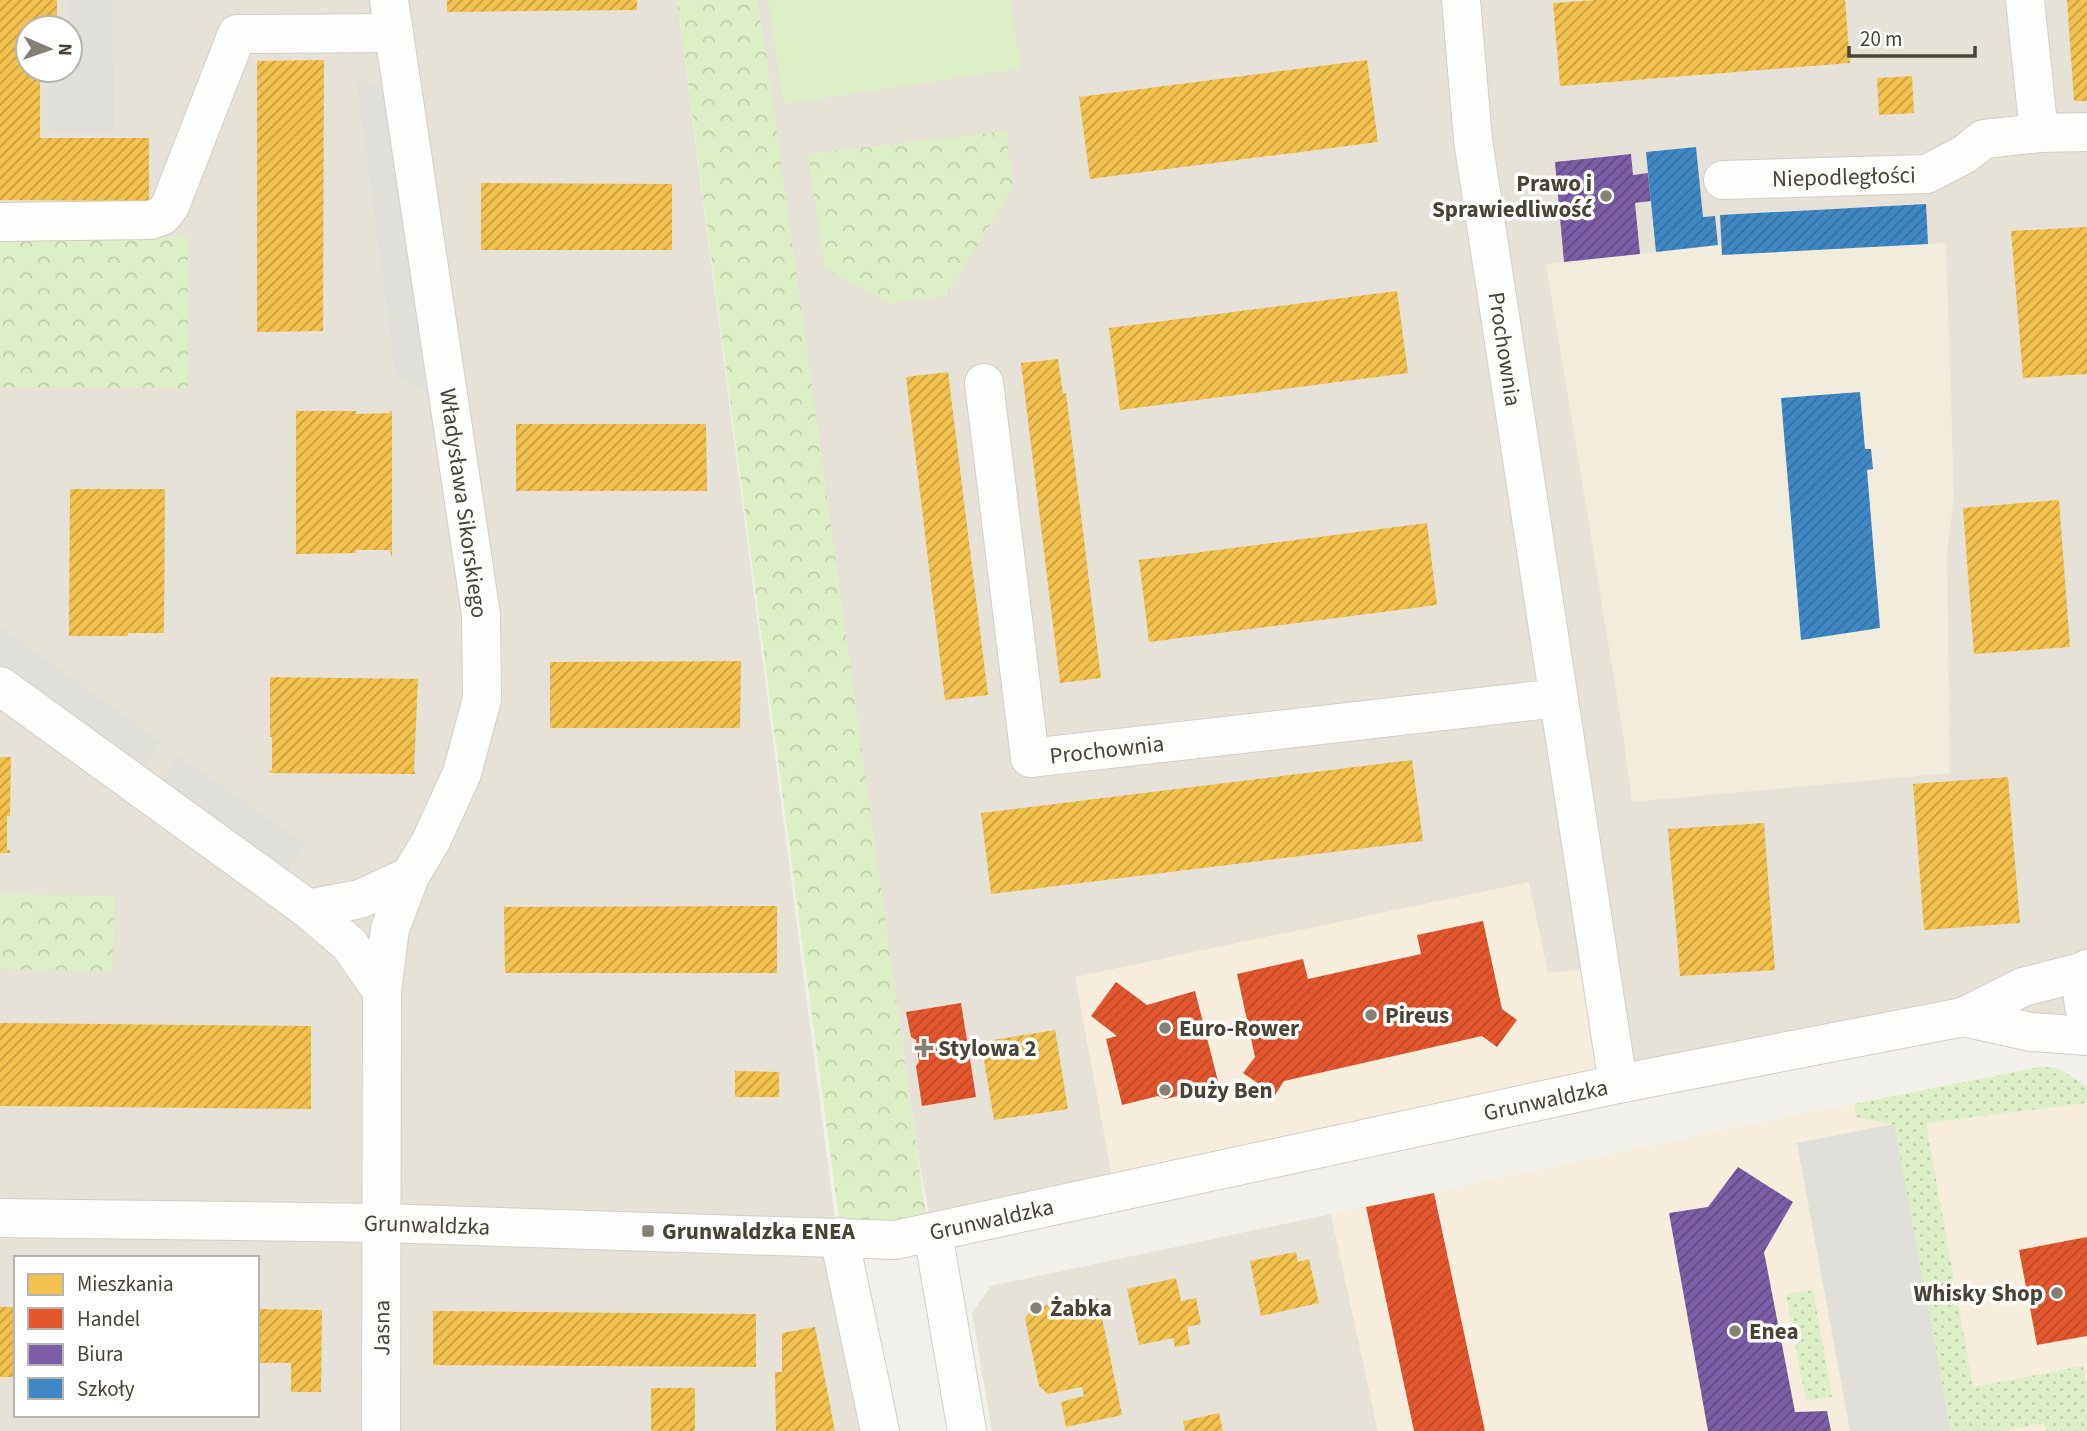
<svg xmlns="http://www.w3.org/2000/svg" width="2087" height="1431" font-family="'Source Sans 3',sans-serif">
<style>
.residential{fill:#e7e2d7;fill-rule:evenodd}
.commercial{fill:#f6eddc}
.education{fill:#f1ecdb}
.grass{fill:url(#grass-dots)}
.park{fill:url(#park-crowns)}
.garden{fill:#ddefc7}
.parking{fill:#e1dfda}
.homes{fill:url(#homes-hatch)}
.shops{fill:url(#shops-hatch)}
.offices{fill:url(#offices-hatch)}
.schools{fill:url(#schools-hatch)}
.lines{fill:none;stroke-linecap:round;stroke-linejoin:round}
.minor-casing{stroke:#d0cec7;stroke-width:40}
.minor{stroke:#fdfdfc;stroke-width:38}
.poi-dot{fill:#848074;stroke:#fff;stroke-width:2.5}
.labels{text-anchor:middle;stroke-width:7;stroke-linejoin:round;paint-order:stroke}
.street-label{font-size:23px;fill:#494335;stroke:#fff}
.poi-label{font-size:23px;font-weight:bold;fill:#494335;stroke:#fff;text-anchor:start}
</style>
<defs>
<pattern id="grass-dots" width="8" height="8" patternUnits="userSpaceOnUse" patternTransform="scale(1.75)"><rect width="8" height="8" fill="#ddefc7"/><path d="M2 2h.1M6 6h.1" fill="none" stroke="#bfceac" stroke-width="1.8" stroke-linecap="round"/></pattern>
<pattern id="park-crowns" width="20" height="18" patternUnits="userSpaceOnUse" patternTransform="scale(1.75)"><rect width="20" height="18" fill="#ddefc7"/><path d="M2 6a3 3 0 1 1 6 0M12 15a3 3 0 1 1 6 0" fill="none" stroke="#bfceac"/></pattern>
<pattern id="homes-hatch" width="6" height="6" patternUnits="userSpaceOnUse" patternTransform="scale(1.75)"><rect width="6" height="6" fill="#f2c14e"/><path d="M-1 1l2-2M0 6l6-6M5 7l2-2" fill="none" stroke="#c69e42"/></pattern>
<pattern id="shops-hatch" width="6" height="6" patternUnits="userSpaceOnUse" patternTransform="scale(1.75)"><rect width="6" height="6" fill="#e4572e"/><path d="M-1 1l2-2M0 6l6-6M5 7l2-2" fill="none" stroke="#bb4a28"/></pattern>
<pattern id="offices-hatch" width="6" height="6" patternUnits="userSpaceOnUse" patternTransform="scale(1.75)"><rect width="6" height="6" fill="#7b5ea7"/><path d="M-1 1l2-2M0 6l6-6M5 7l2-2" fill="none" stroke="#624c81"/></pattern>
<pattern id="schools-hatch" width="6" height="6" patternUnits="userSpaceOnUse" patternTransform="scale(1.75)"><rect width="6" height="6" fill="#3f88c5"/><path d="M-1 1l2-2M0 6l6-6M5 7l2-2" fill="none" stroke="#3771a1"/></pattern>
</defs>
<rect width="100%" height="100%" fill="#f2f0ea"/>
<g class="residential">
<path d="M0,0H677L837,1234L0,1213ZM28,28H70V70H28Z"/>
<polygon points="754,0 2087,0 2087,1017 1963,1017 933,1233 919,1161"/>
<polygon points="1331,1214 1378,1431 992,1431 972,1313 991,1286"/>
<path d="M0,1224L827,1243L868,1431H0ZM16,1258H257V1415H16Z"/>
</g>
<g class="commercial">
<polygon points="1529,882 1548,973 1601,967 1618,1084 1115,1193 1075,977"/>
<polygon points="2040,1067 2057,1068 2087,1086 2087,1431 1378,1431 1331,1214 1791,1116"/>
</g>
<polygon class="education" points="1946,243 1954,496 1947,553 1950,773 1632,802 1621,720 1546,264 1721,245 1723,255"/>
<g class="grass">
<polygon points="2040,1067 2057,1068 2087,1086 2087,1103 1926,1123 1973,1387 2083,1366 2087,1384 2087,1431 2046,1431 2044,1423 2002,1431 1951,1431 1894,1125 1856,1117 1855,1104"/>
<polygon points="1813,1290 1832,1397 1806,1401 1786,1294"/>
</g>
<g class="park">
<polygon points="677,0 757,0 767,60 928,1230 841,1234"/>
<polygon points="1006,131 1013,188 946,296 888,303 825,268 808,154"/>
<polygon points="0,236 188,237 188,388 0,387"/>
<polygon points="0,894 114,896 113,971 0,969"/>
</g>
<polygon class="garden" points="768,0 1010,0 1021,68 784,104"/>
<g class="parking">
<polygon points="69,0 113,0 114,134 49,134 49,70 70,70 70,28 49,28 49,25 69,25"/>
<polygon points="356,77 403,95 450,400 396,377"/>
<polygon points="0,627 161,742 132,782 0,687"/>
<polygon points="178,756 306,844 277,887 150,796"/>
<polygon points="1894,1124 1951,1431 1850,1431 1797,1143"/>
</g>
<g class="homes">
<polygon points="0,0 57,0 57,22 41,22 41,28 28,28 28,70 40,70 40,138 149,138 149,201 0,200"/>
<polygon points="447,0 637,0 637,10 447,12"/>
<polygon points="1596,0 1845,0 1850,63 1560,86 1553,3"/>
<polygon points="2067,0 2087,0 2087,101 2074,101"/>
<polygon points="324,60 323,331 257,332 257,61"/>
<polygon points="1367,60 1378,142 1090,179 1079,97"/>
<polygon points="1912,76 1914,113 1879,115 1877,78"/>
<polygon points="481,183 672,184 672,250 481,250"/>
<polygon points="2087,227 2087,374 2023,378 2011,231"/>
<polygon points="1397,291 1408,373 1120,410 1109,328"/>
<polygon points="1058,359 1063,394 1066,393 1101,678 1060,683 1021,363"/>
<polygon points="948,372 988,695 945,700 906,377"/>
<polygon points="296,411 356,411 356,414 390,413 390,411 392,411 392,558 390,550 356,550 356,553 296,554"/>
<polygon points="516,424 706,424 707,491 516,491"/>
<polygon points="70,489 165,489 164,633 128,633 128,636 69,636"/>
<polygon points="2059,500 2070,647 1974,654 1963,508"/>
<polygon points="1427,523 1437,605 1149,642 1139,560"/>
<polygon points="741,661 740,728 550,728 550,662"/>
<polygon points="270,677 418,679 414,771 416,774 270,773 269,771 272,770 272,737 270,737"/>
<polygon points="0,757 11,757 10,816 7,816 7,850 10,850 10,853 0,853"/>
<polygon points="1412,760 1423,841 991,894 981,813"/>
<polygon points="2008,777 2020,923 1924,930 1913,784"/>
<polygon points="1764,823 1775,970 1680,976 1668,829"/>
<polygon points="777,906 777,973 505,973 504,907"/>
<polygon points="0,1023 311,1026 311,1109 0,1106"/>
<polygon points="1055,1030 1068,1109 994,1120 981,1042"/>
<polygon points="735,1071 779,1072 779,1097 735,1097"/>
<polygon points="1296,1252 1298,1262 1309,1259 1319,1303 1261,1316 1250,1261"/>
<polygon points="1176,1278 1181,1301 1196,1298 1201,1324 1187,1327 1190,1344 1175,1347 1173,1338 1139,1345 1127,1289"/>
<polygon points="1098,1298 1122,1415 1066,1427 1061,1402 1084,1396 1082,1387 1048,1394 1039,1386 1025,1318 1033,1308 1077,1299 1078,1301"/>
<rect x="0" y="1307" width="16" height="70"/>
<polygon points="257,1309 322,1310 321,1392 291,1392 291,1363 257,1363"/>
<polygon points="433,1311 756,1314 756,1367 433,1365"/>
<polygon points="815,1327 835,1431 776,1431 775,1372 782,1372 782,1333"/>
<rect x="651" y="1388" width="44" height="43"/>
<polygon points="1219,1413 1223,1431 1185,1431 1183,1421"/>
</g>
<g class="shops">
<polygon points="1483,921 1502,1009 1517,1020 1497,1047 1482,1036 1284,1081 1275,1095 1243,1073 1255,1057 1237,974 1303,959 1308,979 1421,954 1417,935"/>
<polygon points="1116,982 1147,1005 1195,991 1218,1081 1182,1090 1178,1096 1165,1099 1158,1096 1122,1105 1106,1039 1117,1036 1091,1016"/>
<polygon points="961,1003 976,1097 922,1106 916,1066 919,1062 916,1040 911,1037 906,1012"/>
<polygon points="1434,1193 1485,1431 1414,1431 1366,1207"/>
<polygon points="2087,1237 2087,1336 2037,1345 2019,1250"/>
</g>
<g class="offices">
<polygon points="1631,154 1633,175 1648,173 1651,201 1635,203 1640,254 1564,262 1555,162"/>
<polygon points="1738,1167 1793,1202 1764,1252 1795,1412 1827,1411 1831,1431 1708,1431 1669,1213 1708,1207"/>
</g>
<g class="schools">
<polygon points="1696,147 1703,217 1715,216 1718,245 1656,252 1646,152"/>
<polygon points="1926,204 1928,244 1722,255 1720,215"/>
<polygon points="1860,392 1865,449 1871,449 1873,469 1867,470 1880,628 1801,640 1781,398"/>
</g>
<g class="lines">
<g class="minor-casing">
<g id="minor">
<path id="s1" d="M1461,0L1473,140L1618,1084"/>
<polyline points="2025,0 2039,133 2087,132"/>
<path id="s2" d="M1723,180L1927,174L1965,154L1984,139L2039,133"/>
<polyline points="0,222 150,220 162,216 170,206 237,34 394,33"/>
<path id="s3" d="M984,383L1030,758L1559,698"/>
<polyline points="0,686 308,909 349,944 382,991"/>
<polyline points="308,909 360,899 410,876"/>
<path d="M2087,969C2082,985 2081,1001 2087,1017"/>
<polyline points="1963,1017 2031,1032 2087,1036"/>
<path id="s4" d="M0,1218L382,1223L895,1240L1618,1084L1963,1017L2023,987L2086,971"/>
<polyline points="933,1233 967,1431"/>
<polyline points="839,1237 880,1431"/>
<path id="s5" d="M381,1431L382,991L390,929L410,876L431,841L462,773L482,699L481,615L389,0"/>
</g>
</g>
<use href="#minor" class="minor"/>
</g>
<g class="poi-dot">
<circle cx="1606" cy="196" r="7"/>
<circle cx="1371" cy="1015" r="7"/>
<circle cx="1165" cy="1028" r="7"/>
<path d="M920.5 1037.5h7v7h7v7h-7v7h-7v-7h-7v-7h7z"/>
<circle cx="1165" cy="1090" r="7"/>
<rect x="641" y="1224" width="14" height="14" rx="3.5"/>
<circle cx="2057" cy="1293" r="7"/>
<circle cx="1036" cy="1308" r="7"/>
<circle cx="1735" cy="1331" r="7"/>
</g>
<g class="labels">
<g class="street-label">
<text dy="8" stroke="none"><textPath href="#s2" startOffset="121">Niepodległości</textPath></text>
<text dy="8" stroke="none"><textPath href="#s1" startOffset="352">Prochownia</textPath></text>
<text transform="translate(464 503) rotate(82)" y="8">Władysława Sikorskiego</text>
<text dy="8" stroke="none"><textPath href="#s3" startOffset="455">Prochownia</textPath></text>
<text dy="8" stroke="none"><textPath href="#s4" startOffset="1561">Grunwaldzka</textPath></text>
<text dy="8" stroke="none"><textPath href="#s4" startOffset="994">Grunwaldzka</textPath></text>
<text dy="8" stroke="none"><textPath href="#s4" startOffset="427">Grunwaldzka</textPath></text>
<text dy="8" stroke="none"><textPath href="#s5" startOffset="103">Jasna</textPath></text>
</g>
<g class="poi-label">
<text x="1592" y="191" text-anchor="end">Prawo i<tspan x="1592" dy="26">Sprawiedliwość</tspan></text>
<text x="1385" y="1023">Pireus</text>
<text x="1179" y="1036">Euro-Rower</text>
<text x="938" y="1056">Stylowa 2</text>
<text x="1179" y="1098">Duży Ben</text>
<text x="662" y="1239">Grunwaldzka ENEA</text>
<text x="2043" y="1301" text-anchor="end">Whisky Shop</text>
<text x="1050" y="1316">Żabka</text>
<text x="1749" y="1339">Enea</text>
</g>
</g>
<rect x="14" y="1256" width="245" height="161" fill="#ffffff" stroke="#b6b4ae" stroke-width="2"/>
<rect x="28" y="1274" width="35" height="21" fill="#f2c14e" stroke="#b6b4ae" stroke-width="2"/>
<text x="77" y="1291" font-size="21" fill="#494335">Mieszkania</text>
<rect x="28" y="1308" width="35" height="21" fill="#e4572e" stroke="#b6b4ae" stroke-width="2"/>
<text x="77" y="1326" font-size="21" fill="#494335">Handel</text>
<rect x="28" y="1344" width="35" height="21" fill="#7b5ea7" stroke="#b6b4ae" stroke-width="2"/>
<text x="77" y="1361" font-size="21" fill="#494335">Biura</text>
<rect x="28" y="1378" width="35" height="21" fill="#3f88c5" stroke="#b6b4ae" stroke-width="2"/>
<text x="77" y="1396" font-size="21" fill="#494335">Szkoły</text>
<g transform="translate(49 49) rotate(92)"><circle r="33" fill="#ffffff" stroke="#b6b4ae" stroke-width="2"/>
<path d="M0-5L12 26L0 18L-12 26Z" fill="#848074"/>
<text y="-10" font-size="19" font-weight="bold" text-anchor="middle" fill="#494335">N</text>
</g>
<path d="M1849 46v10h126v-10" fill="none" stroke="#494335" stroke-width="3.5"/>
<text x="1860" y="46" font-size="21" fill="#494335" stroke="#ffffff" stroke-width="5" paint-order="stroke">20 m</text>
</svg>
